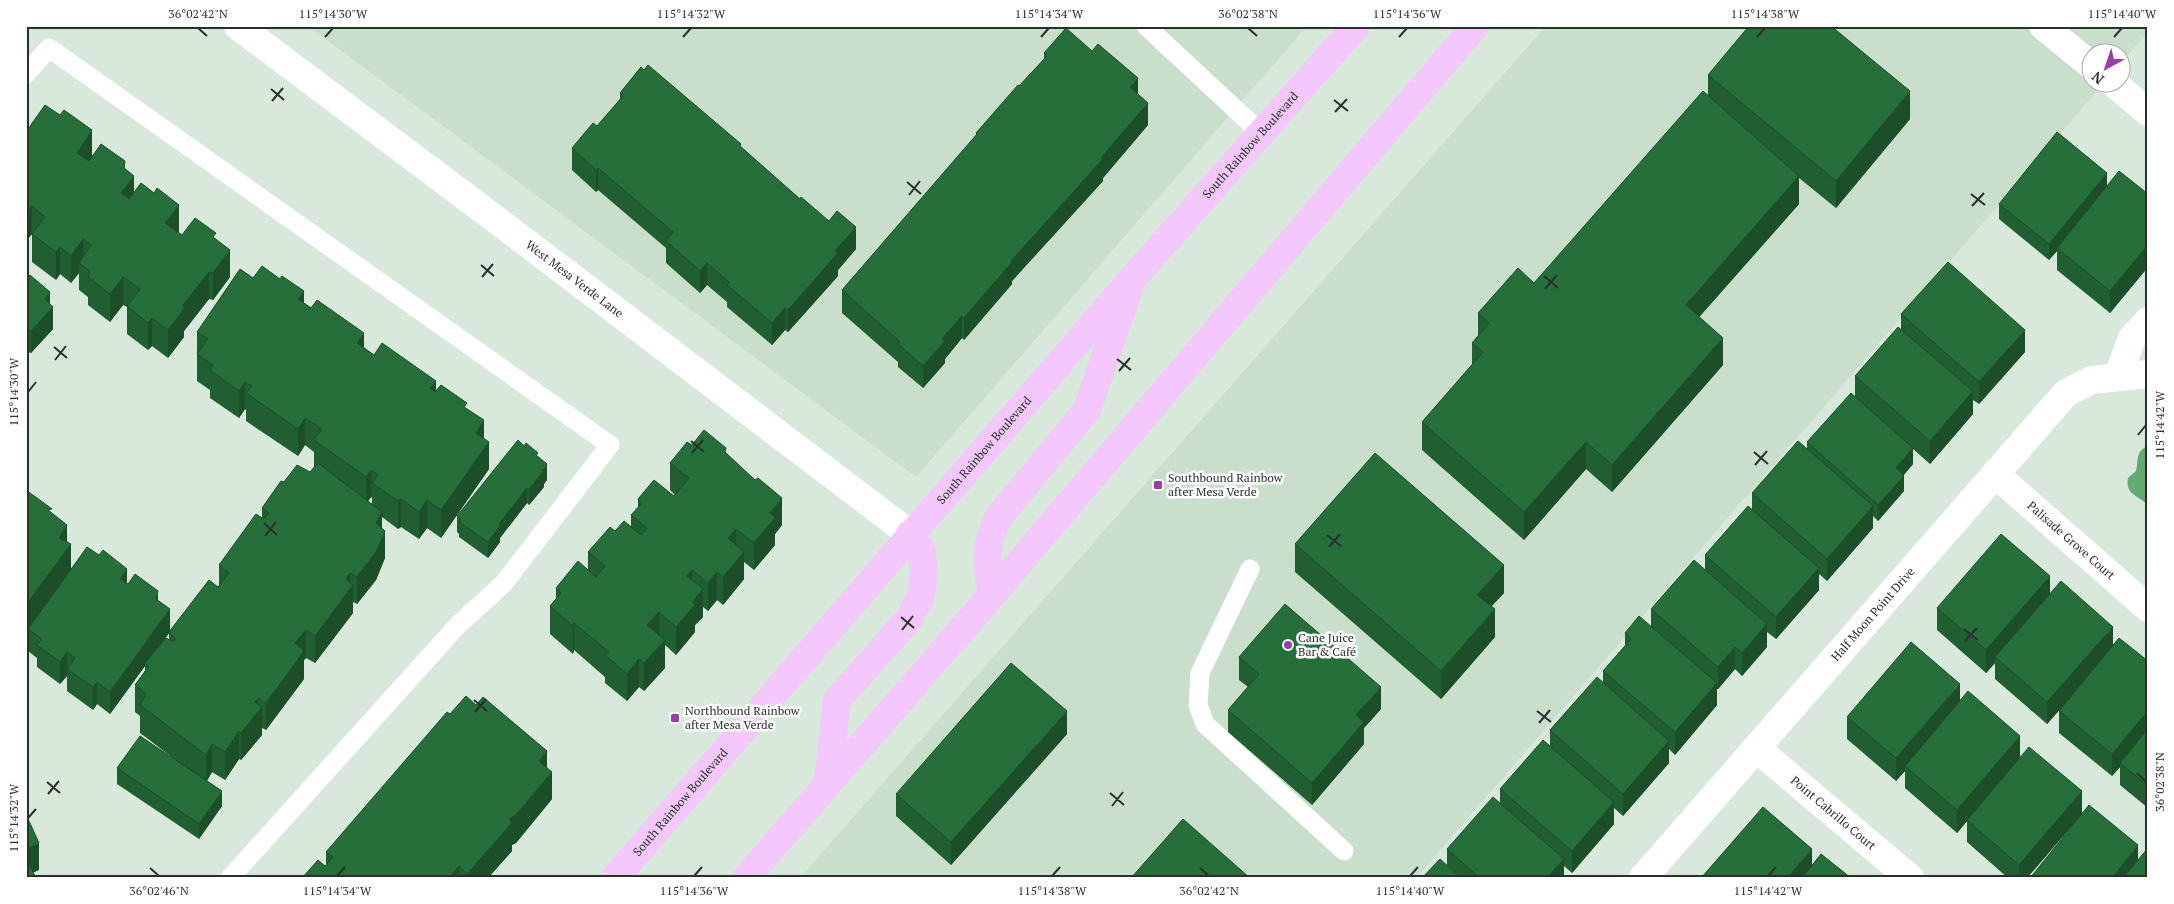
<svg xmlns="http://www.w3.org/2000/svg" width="2174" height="904" font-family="'PT Serif',serif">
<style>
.built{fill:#c9dfcc}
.water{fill:#64ab73}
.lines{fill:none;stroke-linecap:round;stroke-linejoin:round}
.lane{stroke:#fff;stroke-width:19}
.street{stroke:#fff;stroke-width:28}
.primary{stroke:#f4c8fc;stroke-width:28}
.wall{fill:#215f32;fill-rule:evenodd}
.shaded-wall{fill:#1b4e29}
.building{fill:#266f3a;stroke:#1b4e29}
.ticks{fill:none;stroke:#2a302b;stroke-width:2}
.poi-dot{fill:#983ea9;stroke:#fff;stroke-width:2}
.labels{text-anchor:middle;stroke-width:5;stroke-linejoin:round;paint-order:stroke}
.street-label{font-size:12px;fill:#2a302b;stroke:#fff}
.poi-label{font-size:12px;fill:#2a302b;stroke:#fff;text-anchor:start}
.neatline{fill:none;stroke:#2a302b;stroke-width:2}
.ticks-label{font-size:12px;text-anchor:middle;fill:#2a302b}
</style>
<rect width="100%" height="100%" fill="#d8e8da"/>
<g class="built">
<polygon points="308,26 1307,26 916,477"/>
<polygon points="1546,26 2148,26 2148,32 2122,62 2122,52 2092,52 2092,82 2104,83 1416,878 800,878"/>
</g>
<path class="water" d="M2148,446V505C2138,495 2125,495 2128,478L2136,471C2139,460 2135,451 2148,446Z"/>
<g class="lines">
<g class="lane">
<polyline points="1146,26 1261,133"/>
<polyline points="26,74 49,48 610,445 504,583 458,625 230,878"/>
<polyline points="1250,569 1200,673 1198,705 1205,724 1344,851"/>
</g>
<g class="street">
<path id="s1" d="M238,26L486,212L910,534"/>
<polyline points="2043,26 2092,66"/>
<polyline points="2112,82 2148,112"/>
<polyline points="2118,376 2132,338 2148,321"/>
<path id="s2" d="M1995,474L2148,608"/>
<path id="s3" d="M1756,748L1910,878"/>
<path id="s4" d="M1643,878L2066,393L2092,380L2148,374"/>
</g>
<g class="primary">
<path d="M992,595C986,562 984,549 998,518L1087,410L1128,291"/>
<polyline points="828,783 837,700 909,619 921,596 924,575 922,551 910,534"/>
<path id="s5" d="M615,878L1133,278L1356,26"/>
<polyline points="746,878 992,595 1475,26"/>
</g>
</g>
<g class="wall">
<polygon points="1044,53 1138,94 1148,125 1103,178 1103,181 1012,281 1012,284 964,340 962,338 945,359 945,363 923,388 898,367 898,362 842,313 842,290 976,136 976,133 1044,59"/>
<polygon points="1708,75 1910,119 1836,208 1799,178 1799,204 1699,317 1723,365 1612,492 1586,469 1524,540 1422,450 1422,422 1472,365 1472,343 1478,336 1478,313 1534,283 1708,96"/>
<polygon points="620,93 741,147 856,249 838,270 838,276 788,332 785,330 772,345 727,307 727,302 707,285 700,293 666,263 666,248 598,190 596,192 572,170 572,148 597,126 620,100"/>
<polygon points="28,129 125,168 134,193 179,232 178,233 182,235 216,239 230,277 213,300 209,299 184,331 184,337 168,358 152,346 148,350 127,334 127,307 123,305 110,322 88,305 88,297 79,290 79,273 71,283 60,274 56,280 32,262 32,234 26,241 26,136 28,134"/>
<polygon points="2107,185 2148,194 2148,267 2110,313 2057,270 2057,251 2049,260 1999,219 1999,204"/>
<path d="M253,278L304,303L374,355L467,409L484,438L489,469L441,538L427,528L419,539L401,527L398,529L382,517V528L385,558L376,580L357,604L353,602V613L315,663L306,658L304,660V679L266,730L262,728V735L241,760L239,759L225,780L212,772L207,781L222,806L199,839L117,784V768L177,761L140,733V716L135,712V685L145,671V666L110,714L97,704L93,710L67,691V676L60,684L37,667V658L28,651V630L26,632V490L52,514L67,543L71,570L127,584L158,601L170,631L218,587L219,586V565L262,518V508L284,482L310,472L314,467V452L305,445L298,456L246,421V410L245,409L239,418L210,398V390L197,381V332ZM371,497L372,498V504L368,501ZM169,633V640L161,644Z"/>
<polygon points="26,279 50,304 53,329 31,353 27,352"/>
<polygon points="1901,314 2025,352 1979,404 1973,400 1973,414 1930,464 1913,449 1913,464 1904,475 1904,491 1878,521 1873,516 1873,528 1827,581 1819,574 1819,590 1776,639 1767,632 1767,647 1742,676 1735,669 1718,689 1717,689 1717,705 1675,755 1669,749 1669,763 1623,816 1614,808 1614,824 1572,873 1564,866 1564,878 1422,878 1447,865 1447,849 1500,804 1500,789 1550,746 1550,730 1603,683 1603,671 1625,646 1625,633 1651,626 1651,609 1705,570 1705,555 1752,510 1752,493 1807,449 1807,442 1855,397 1855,376 1901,329"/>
<polygon points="692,445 726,453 782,525 775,534 775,545 754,570 744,562 744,579 723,605 717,600 708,611 703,607 703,617 695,625 695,632 676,655 665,645 665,668 644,691 639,687 627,701 605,683 605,677 574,650 573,654 550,634 550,606 556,600 556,588 588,570 588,552 615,531 631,527 631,515 638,508 638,499 674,496 675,495 670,490 670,463"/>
<polygon points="538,456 547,480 544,484 544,487 529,505 527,503 500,538 500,542 488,558 459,537 459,534 457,532 457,516"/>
<polygon points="1295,544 1504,593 1491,606 1495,637 1441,699 1295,572"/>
<polygon points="2050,593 2113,646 2148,661 2148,808 2120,785 2120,767 2112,776 2059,733 2059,711 2069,699 2047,724 1995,679 1995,663 1986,673 1937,630 1937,608"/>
<polygon points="1239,657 1381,709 1364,728 1364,744 1312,805 1228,732 1228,710 1248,687 1239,680"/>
<polygon points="1960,701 2082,814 2027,878 2008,878 1967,842 1967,821 1957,833 1905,788 1905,771 1896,781 1847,739 1847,717"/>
<polygon points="450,714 547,767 552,799 516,843 512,845 512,851 488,878 302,878 326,865 326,852"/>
<polygon points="1067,734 951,865 896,816 896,794"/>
</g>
<g class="shaded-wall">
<polygon points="1138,78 1138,100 1130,87"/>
<polygon points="1910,91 1910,119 1836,208 1836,181"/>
<polygon points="1148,103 1148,125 1103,178 1103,181 1012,281 1012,284 964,340 964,318 1011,261"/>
<polygon points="92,130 92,158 77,180 77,153"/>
<polygon points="125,161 124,189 134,176 134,204 121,193"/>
<polygon points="598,168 598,190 596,192 596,170"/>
<polygon points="2107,173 2107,189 2057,248 2057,251 2049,260 2049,244"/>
<polygon points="1799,176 1799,204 1686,332 1686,305"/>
<polygon points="179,205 179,232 165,251 165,223"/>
<polygon points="32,206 32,234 26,241 26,213"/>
<polygon points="856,227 856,249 838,270 838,276 788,332 788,310 835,251"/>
<polygon points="83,239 83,266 79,263 79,273 71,283 71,256"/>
<polygon points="2148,245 2148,267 2110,313 2110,291"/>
<polygon points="60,247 60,274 56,280 56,252"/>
<polygon points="230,250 230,277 213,300 213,273"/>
<polygon points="707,263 707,285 700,293 700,271"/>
<polygon points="209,272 209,299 184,331 184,337 168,358 168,330 183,305"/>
<polygon points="123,277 123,305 110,322 110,294"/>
<polygon points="304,291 304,319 298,299"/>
<polygon points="50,292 50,310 53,307 53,329 31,353 31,331 45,299"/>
<polygon points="785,308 785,330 772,345 772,323"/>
<polygon points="962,316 962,338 945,359 945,363 923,388 923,366 942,339"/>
<polygon points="152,318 152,346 148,350 148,323"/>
<polygon points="27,329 27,352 26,353 26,331"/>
<polygon points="2025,330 2025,352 1979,404 1979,382"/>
<polygon points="364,333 364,360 357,343"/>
<polygon points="1723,338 1723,365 1612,492 1612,465"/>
<polygon points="436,381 436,408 430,388"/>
<polygon points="245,382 245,409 239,418 239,391"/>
<polygon points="1973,391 1973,414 1930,464 1930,441"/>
<polygon points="305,418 305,445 298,456 298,429"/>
<polygon points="484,420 484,448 489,442 489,469 441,538 441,510 476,433"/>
<polygon points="1586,442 1586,469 1524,540 1524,512"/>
<polygon points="1913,448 1913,464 1896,483 1896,468"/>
<polygon points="547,464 547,480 544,484 544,487 529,505 529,489"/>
<polygon points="371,470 371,497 366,504 366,477"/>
<polygon points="1904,476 1904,491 1878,521 1878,505"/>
<polygon points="527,488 527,503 500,538 500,542 488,558 488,542 499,524"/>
<polygon points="782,498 782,525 775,534 775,545 754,570 754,543 770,513"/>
<polygon points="401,499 401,527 398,529 398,501"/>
<polygon points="427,500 427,528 419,539 419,512"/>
<polygon points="1873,506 1873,528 1827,581 1827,559"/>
<polygon points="382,512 382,538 385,531 385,558 376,580 357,604 357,577 376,523"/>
<polygon points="67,525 67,549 71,544 71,572 26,632 26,605 59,538"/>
<polygon points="736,529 736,556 728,538"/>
<polygon points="744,552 744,579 723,605 723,577"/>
<polygon points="1504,565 1504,593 1477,622 1477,595"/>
<polygon points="1819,568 1819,590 1776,639 1776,617"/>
<polygon points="127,569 127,591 120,579"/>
<polygon points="692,570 692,598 687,576"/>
<polygon points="717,572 717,600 708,611 708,583"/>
<polygon points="350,573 350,589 353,585 353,613 315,663 315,636 346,579"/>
<polygon points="2050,576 2050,599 1995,657 1995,663 1986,673 1986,650"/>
<polygon points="703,589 703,617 695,625 695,632 676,655 676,627 693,601"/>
<polygon points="158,591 158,613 156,599"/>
<polygon points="170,609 170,632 146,664 145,663 145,666 110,714 110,692"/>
<polygon points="1495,609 1495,637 1441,699 1441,671"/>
<polygon points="659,612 659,640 647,625"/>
<polygon points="574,623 574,650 573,654 573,626"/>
<polygon points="1767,624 1767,647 1742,676 1742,653"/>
<polygon points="2113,627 2113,650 2047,724 2047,702"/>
<polygon points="306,630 306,658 304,660 304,679 266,730 266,703 295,643"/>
<polygon points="665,640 665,668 644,691 644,663"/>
<polygon points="1735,647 1735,669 1718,689 1718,667"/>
<polygon points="67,652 67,676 60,684 60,662"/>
<polygon points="639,659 639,687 627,701 627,674"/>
<polygon points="97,682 97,704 93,710 93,687"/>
<polygon points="1717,683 1717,705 1675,755 1675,732"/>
<polygon points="1960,684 1960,706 1905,766 1905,771 1896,781 1896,758"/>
<polygon points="1381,687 1381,709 1364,728 1364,744 1312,805 1312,783 1356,715"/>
<polygon points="258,698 258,712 262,707 262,735 241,760 241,733 255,702"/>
<polygon points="1067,711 1067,734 951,865 951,842"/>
<polygon points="2148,711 2148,733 2120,763 2120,767 2112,776 2112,754"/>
<polygon points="239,731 239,759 225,780 225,752"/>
<polygon points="2020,736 2020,758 1957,833 1957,810"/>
<polygon points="1669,741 1669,763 1623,816 1623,794"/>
<polygon points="212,744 212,772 206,782 206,755"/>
<polygon points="547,751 547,778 552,772 552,799 516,843 512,845 512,851 488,878 467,878 467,874 509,819 539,761"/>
<polygon points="222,791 222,806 199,839 199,824"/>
<polygon points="2082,791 2082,814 2027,878 2019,878 2019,865"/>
<polygon points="1614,802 1614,824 1572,873 1572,851"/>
<polygon points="39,843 39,870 26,876 26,849"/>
<polygon points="2138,845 2138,861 2125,878 2112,878"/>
<polygon points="1812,849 1812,871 1807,878 1787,878"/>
<polygon points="1564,859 1564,878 1547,878"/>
<polygon points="459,866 459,878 452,878 452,874"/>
</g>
<g class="building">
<polygon points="1749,26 1831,26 1910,91 1836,181 1708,75"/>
<polygon points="1066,28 1092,51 1098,44 1138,78 1130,87 1148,103 1101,158 1103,159 1011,261 1012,262 964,318 962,316 942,339 945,341 923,366 898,344 900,342 842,290 977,134 976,133 1018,85 1019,86 1047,56 1044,53"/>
<polygon points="648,65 741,144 740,146 800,199 801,197 829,221 837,211 856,227 835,251 838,253 788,310 785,308 772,323 727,285 729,282 707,263 700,271 666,241 673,232 598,168 596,170 572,148 593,123 597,126 623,96 620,93 641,67 644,70"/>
<polygon points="1703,91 1799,176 1686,305 1723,338 1612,465 1586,442 1524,512 1422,422 1483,352 1472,343 1489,323 1478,313 1518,268 1534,283"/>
<polygon points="45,105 60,115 64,110 92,130 77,153 89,161 101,144 125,161 124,168 134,176 121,193 129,199 141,183 154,193 157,188 179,205 165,223 182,235 195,218 216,233 213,237 230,250 213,273 209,272 183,305 184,309 168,330 152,318 148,323 127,306 140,289 123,277 110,294 88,277 90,271 79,263 91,245 83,239 71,256 60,247 56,252 32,234 45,217 32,206 26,213 26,136 29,131 28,129"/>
<polygon points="2057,132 2107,173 2049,244 1999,204"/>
<polygon points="2119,171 2148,194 2148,245 2110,291 2057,248"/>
<polygon points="1948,262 2025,330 1979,382 1901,314"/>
<polygon points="262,266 280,279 282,276 304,291 298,299 311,308 317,300 364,333 357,343 374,355 382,343 436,381 430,388 435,392 441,385 467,403 464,407 484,420 476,433 489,442 441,510 427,500 419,512 401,499 398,501 372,483 378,475 371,470 366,477 314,440 322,429 305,418 298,429 246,393 252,386 245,382 239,391 210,370 213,365 197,354 208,339 197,332 240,269 253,278"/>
<polygon points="30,275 50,292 45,299 53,307 31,331 27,329 26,331 26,279"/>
<polygon points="1898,327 1973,391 1930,441 1855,376"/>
<polygon points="1851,393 1913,448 1896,468 1904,476 1878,505 1807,442"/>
<polygon points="704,430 726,448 725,452 755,480 758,478 782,498 770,513 775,518 754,543 736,529 728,538 744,552 723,577 717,572 708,583 692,570 687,576 703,589 693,601 695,605 676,627 659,612 647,625 665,640 644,663 639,659 627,674 605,655 609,652 574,623 573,626 550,606 561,593 556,588 578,561 596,577 605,566 588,552 610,527 615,531 624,521 641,535 647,528 631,515 641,504 638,499 654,480 674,496 689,478 670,463 687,442 692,445"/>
<polygon points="518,440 524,446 526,443 538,453 536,455 547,464 542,470 544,471 529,489 527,488 499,524 500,526 488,542 459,522 461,520 457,516"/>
<polygon points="1798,441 1873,506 1827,559 1752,493"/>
<polygon points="1375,453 1504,565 1477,595 1495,609 1441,671 1295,544"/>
<polygon points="318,463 382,512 376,523 385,531 376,552 357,577 350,573 346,579 353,585 315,636 306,630 295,643 304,651 266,703 258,698 255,702 262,707 241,733 239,731 225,752 212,744 206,755 140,705 146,694 135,685 149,666 145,663 166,638 173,642 176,639 169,632 209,580 218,587 229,573 219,565 256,514 264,519 269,513 262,508 281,481 284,482 297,465 310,472"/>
<polygon points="26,490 52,509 48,510 67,525 59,538 71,544 26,605"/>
<polygon points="1748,506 1819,568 1776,617 1705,555"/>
<polygon points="2001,534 2050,576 1986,650 1937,608"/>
<polygon points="87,547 99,555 103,550 127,569 120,579 128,584 135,574 158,591 156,599 170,609 110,692 97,682 93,687 67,669 75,658 67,652 60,662 37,645 42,639 28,629"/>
<polygon points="1694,560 1767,624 1742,653 1735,647 1718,667 1651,609"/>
<polygon points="2061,581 2113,627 2047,702 1995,657"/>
<polygon points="1285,604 1381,687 1356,715 1364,722 1312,783 1228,710 1259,674 1239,657"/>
<polygon points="1639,616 1717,683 1675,732 1603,671 1631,639 1625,633"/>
<polygon points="2119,638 2148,661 2148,711 2112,754 2059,711"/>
<polygon points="1911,642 1960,684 1896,758 1847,717"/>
<polygon points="1011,663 1067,711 951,842 896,794"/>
<polygon points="1597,677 1669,741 1623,794 1550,730"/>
<polygon points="1968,691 2020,736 1957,810 1905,766"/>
<polygon points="466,696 476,705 483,697 547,751 539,761 552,772 516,815 509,819 512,823 467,874 459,866 452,874 456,878 302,878 318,860 325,866 333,857 326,852 447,712 450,714"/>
<polygon points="2148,729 2148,786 2120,763"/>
<polygon points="140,736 222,791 199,824 117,768"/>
<polygon points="1543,740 1614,802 1572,851 1500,789"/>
<polygon points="2029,747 2082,791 2019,865 1967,820"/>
<polygon points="1493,797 1564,859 1547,878 1480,878 1447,849"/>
<polygon points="2089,805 2138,845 2112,878 2030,878"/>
<polygon points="1763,807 1812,849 1787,878 1701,878"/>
<polygon points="1183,819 1250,878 1131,878"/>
<polygon points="29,821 39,843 26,849 26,822"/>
<polygon points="2148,848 2148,878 2123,878"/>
<polygon points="1821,854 1851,878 1802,878"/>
<polygon points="26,859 36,878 26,878"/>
<polygon points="1440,859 1461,878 1422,878"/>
</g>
<path class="ticks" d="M198,28L207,36M1248,28L1257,36M325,37L333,28M683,37L691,28M1041,37L1049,28M1399,37L1407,28M1757,37L1765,28M2114,37L2122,28M271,89L284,100M1334,100L1348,111M272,101L283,88M1335,112L1347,99M907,182L921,194M1971,194L1985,205M909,195L920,181M1972,206L1984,193M481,265L494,276M1544,276L1558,288M482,277L493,264M1545,289L1557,275M54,347L67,358M1117,359L1131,370M55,360L66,346M1119,371L1130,358M28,392L36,382M2138,435L2146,425M691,441L704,452M1754,452L1768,464M692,453L703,440M1755,465L1767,451M264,523L277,535M1327,535L1341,546M265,536L276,522M1329,547L1340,534M901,617L914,628M1964,629L1978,640M902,630L913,616M1965,641L1977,628M474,700L487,711M1537,711L1551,722M475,712L486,699M1539,723L1550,710M2137,773L2146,782M47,782L60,793M1110,793L1124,805M48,794L59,781M1112,806L1123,792M28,818L36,809M150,868L159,876M1200,868L1209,876M337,876L345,867M694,876L702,867M1052,876L1060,867M1410,876L1418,867M1768,876L1776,867"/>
<g class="poi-dot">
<rect x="1153" y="480" width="10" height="10" rx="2.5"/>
<circle cx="1288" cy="645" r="5"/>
<rect x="670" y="713" width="10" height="10" rx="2.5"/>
</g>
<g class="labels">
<g class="street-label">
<text dy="4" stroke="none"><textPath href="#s5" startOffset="970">South Rainbow Boulevard</textPath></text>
<text dy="4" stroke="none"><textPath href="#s1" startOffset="421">West Mesa Verde Lane</textPath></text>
<text dy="4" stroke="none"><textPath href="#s5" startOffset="565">South Rainbow Boulevard</textPath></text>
<text dy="4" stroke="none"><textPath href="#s2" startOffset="101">Palisade Grove Court</textPath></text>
<text dy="4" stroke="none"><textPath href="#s4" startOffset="350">Half Moon Point Drive</textPath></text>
<text dy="4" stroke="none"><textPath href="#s5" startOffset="100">South Rainbow Boulevard</textPath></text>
<text dy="4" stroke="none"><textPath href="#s3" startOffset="101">Point Cabrillo Court</textPath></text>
</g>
<g class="poi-label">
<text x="1168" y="482">Southbound Rainbow<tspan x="1168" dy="14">after Mesa Verde</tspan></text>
<text x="1298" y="642">Cane Juice<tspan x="1298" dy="14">Bar &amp; Café</tspan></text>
<text x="685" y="715">Northbound Rainbow<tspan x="685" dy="14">after Mesa Verde</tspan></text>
</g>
</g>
<rect width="2174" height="904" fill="none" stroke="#ffffff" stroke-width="55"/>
<g transform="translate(2106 68) rotate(220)"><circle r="24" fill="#ffffff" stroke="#aaacaa"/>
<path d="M0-4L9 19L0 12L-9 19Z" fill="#983ea9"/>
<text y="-8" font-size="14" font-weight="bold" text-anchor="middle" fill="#2a302b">N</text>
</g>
<rect x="28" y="28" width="2118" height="848" class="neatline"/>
<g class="ticks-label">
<text x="198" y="18">36°02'42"N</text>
<text x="333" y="18">115°14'30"W</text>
<text x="691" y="18">115°14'32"W</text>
<text x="1049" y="18">115°14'34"W</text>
<text x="1248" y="18">36°02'38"N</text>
<text x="1407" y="18">115°14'36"W</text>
<text x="1765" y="18">115°14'38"W</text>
<text x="2122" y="18">115°14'40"W</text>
<text transform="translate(14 392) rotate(-90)" y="4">115°14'30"W</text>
<text transform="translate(2160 425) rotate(-90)" y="4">115°14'42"W</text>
<text transform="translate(2160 782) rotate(-90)" y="4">36°02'38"N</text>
<text transform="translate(14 818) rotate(-90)" y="4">115°14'32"W</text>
<text x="159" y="895">36°02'46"N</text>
<text x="337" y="895">115°14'34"W</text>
<text x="694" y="895">115°14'36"W</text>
<text x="1052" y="895">115°14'38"W</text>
<text x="1209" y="895">36°02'42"N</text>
<text x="1410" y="895">115°14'40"W</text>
<text x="1768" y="895">115°14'42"W</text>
</g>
</svg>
